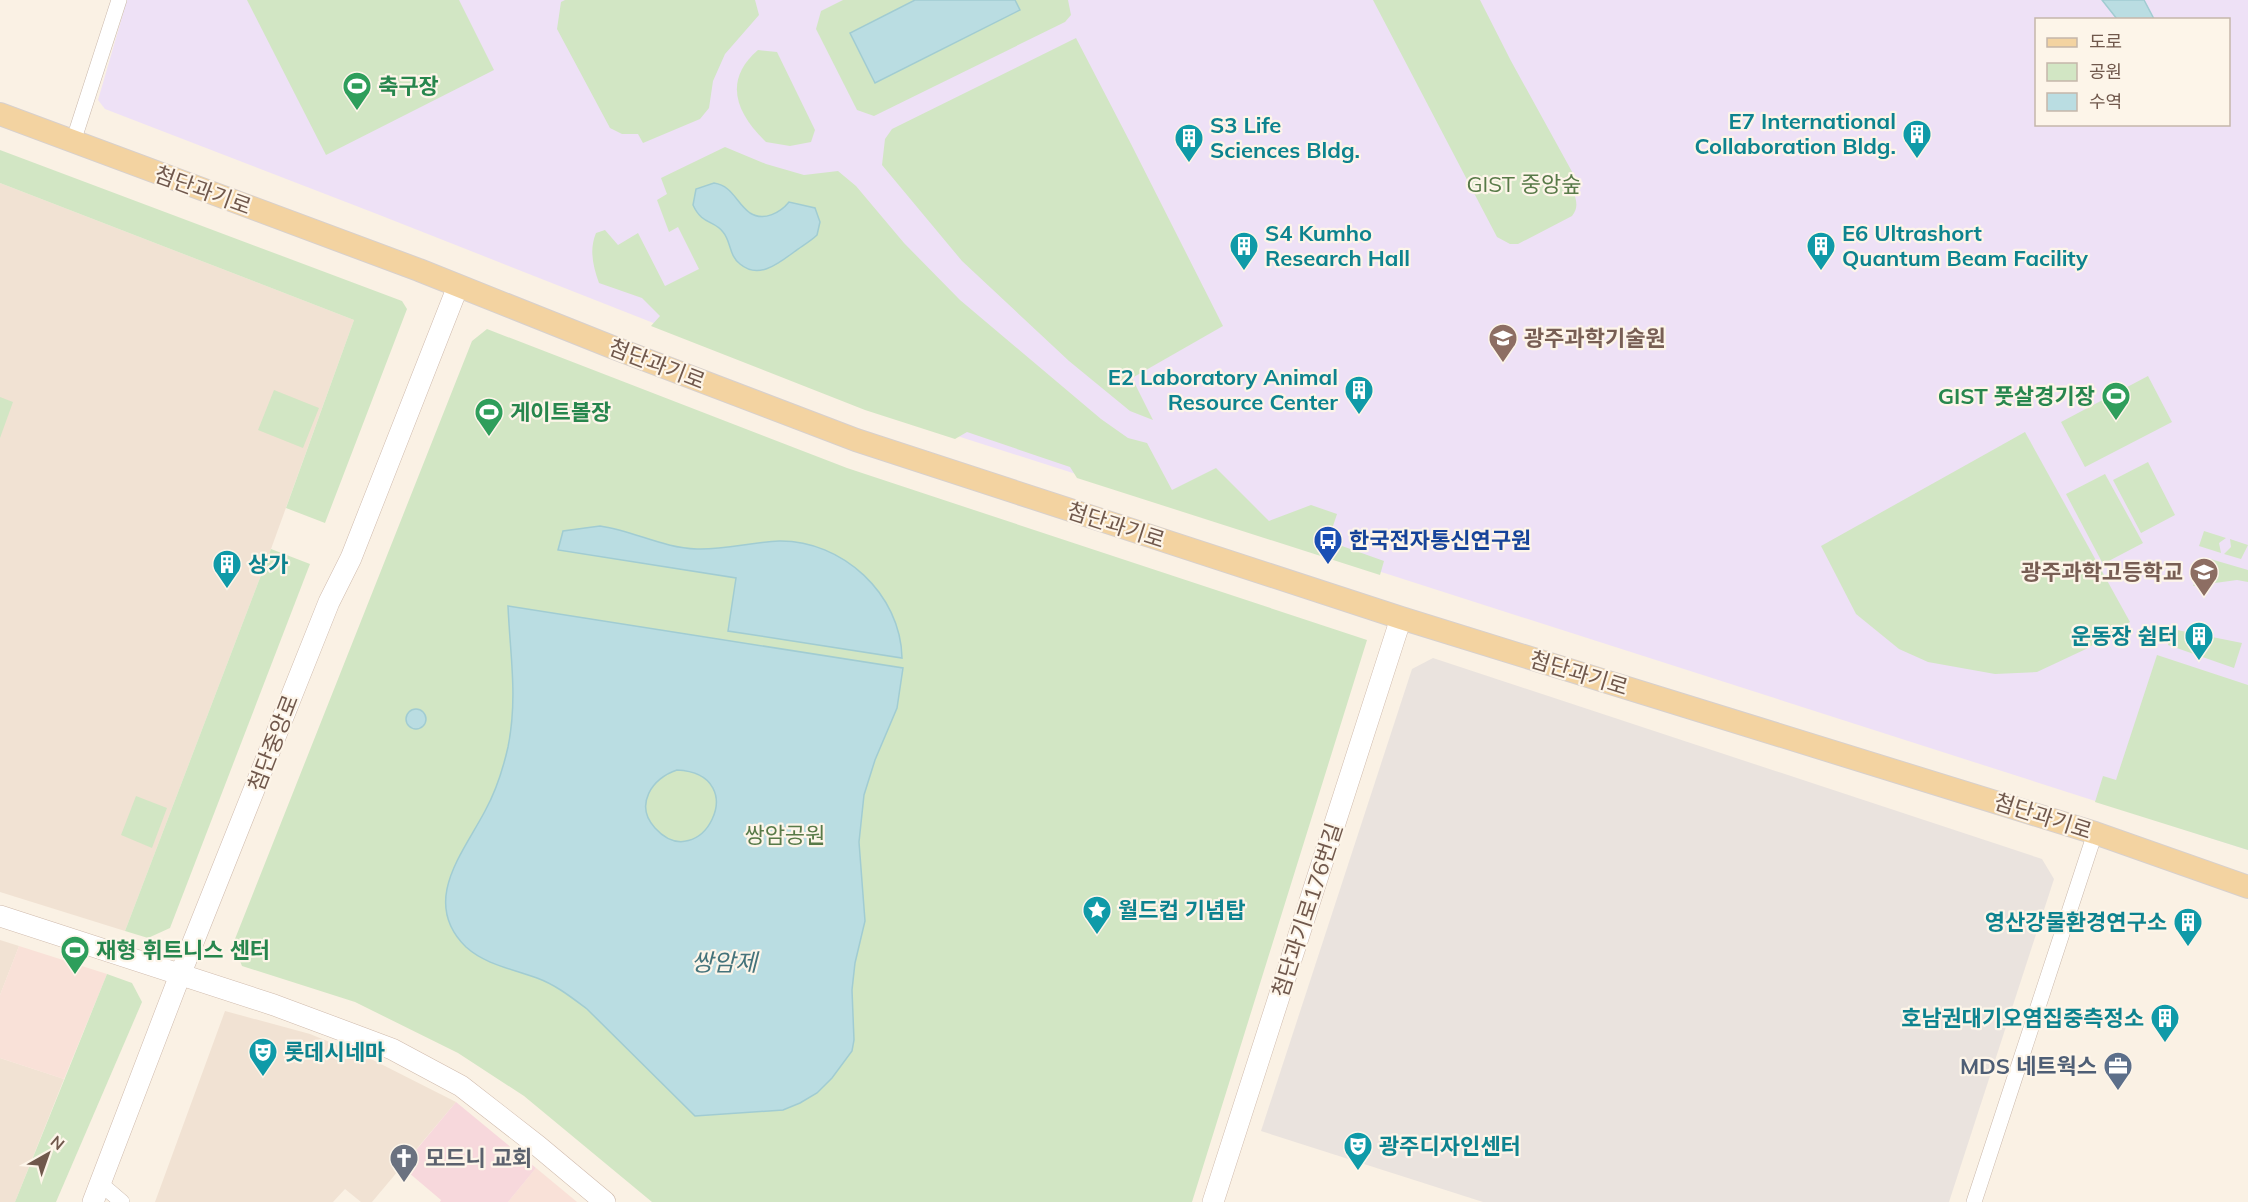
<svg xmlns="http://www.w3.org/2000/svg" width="2248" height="1202" font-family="Mulish,'Noto Sans KR',sans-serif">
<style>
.residential{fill:#f1e2d3}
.commercial{fill:#f9e1d8}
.industrial{fill:#eae3de}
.education{fill:#eee1f6;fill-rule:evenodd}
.medical{fill:#f7d8dc}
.green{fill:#d2e6c4}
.water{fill:#badde2;stroke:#a1ccd2;stroke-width:1.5;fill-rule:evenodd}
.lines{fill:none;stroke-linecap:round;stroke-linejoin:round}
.street-casing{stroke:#cab8ab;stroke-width:16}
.secondary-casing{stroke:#cfbaac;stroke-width:22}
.primary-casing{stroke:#d7d0cd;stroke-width:24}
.street{stroke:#fff;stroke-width:15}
.secondary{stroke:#fff;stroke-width:21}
.primary{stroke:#f3d3a1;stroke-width:22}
.labels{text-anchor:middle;stroke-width:4.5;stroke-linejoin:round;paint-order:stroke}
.leisure-label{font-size:22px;font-weight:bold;fill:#27864d;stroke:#fdf5e9;text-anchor:start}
.culture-label{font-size:22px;font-weight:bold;fill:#0d838f;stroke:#fdf5e9;text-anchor:start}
.park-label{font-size:22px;fill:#587a48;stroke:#fdf5e9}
.street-label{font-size:22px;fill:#70584c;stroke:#fdf5e9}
.education-label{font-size:22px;font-weight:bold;fill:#785e54;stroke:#fdf5e9;text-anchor:start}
.transit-label{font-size:22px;font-weight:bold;fill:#164399;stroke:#fdf5e9;text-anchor:start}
.service-label{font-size:22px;font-weight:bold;fill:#4e5e75;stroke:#fdf5e9;text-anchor:end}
.worship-label{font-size:22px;font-weight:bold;fill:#5b616d;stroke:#fdf5e9;text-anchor:start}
.water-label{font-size:24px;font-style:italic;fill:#44737b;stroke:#fdf5e9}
</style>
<rect width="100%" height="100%" fill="#faf1e4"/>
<g class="residential">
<polygon points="0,183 354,320 271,549 125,931 0,892"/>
<polygon points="0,940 19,946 0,995"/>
<polygon points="225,1011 310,1034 371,1059 456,1102 372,1202 361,1202 345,1189 333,1202 155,1202"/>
<polygon points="0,1058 64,1079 15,1202 0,1202"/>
</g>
<g class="commercial">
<polygon points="19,946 107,974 64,1079 0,1058 0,995"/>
<polygon points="536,1168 577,1202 508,1202"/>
</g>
<polygon class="industrial" points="1433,658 2042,859 2054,879 1949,1202 1483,1202 1261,1131 1412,669"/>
<path class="education" d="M127,0H2248V850L864,406L377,214L105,109L98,100ZM2036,20H2228V124H2036Z"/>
<polygon class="medical" points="456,1102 536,1168 508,1202 440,1202 441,1200 402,1167"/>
<g class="green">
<polygon points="247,0 459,0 494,70 326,155"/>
<polygon points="565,0 755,0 759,15 725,54 713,81 709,108 700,119 643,143 638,134 622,134 610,128 557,29 561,2"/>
<polygon points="843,0 1068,0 1071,15 1065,22 874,116 857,110 816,29 821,11"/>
<path d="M1373,0H1480L1511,61L1581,188L1574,193C1577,203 1578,208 1572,216L1518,244H1510L1497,237Z"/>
<polygon points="1076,38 1131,144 1223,326 1132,378 1153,420 1130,411 1069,361 962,261 882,165 885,139 892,129"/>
<path d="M758,50L777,52L815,130L811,142L790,146L766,142C737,114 722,81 758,50Z"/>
<path d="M725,147L766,164L804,175L838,171L856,186L904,243L960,300L1101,419L1128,438L1147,443L1172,490L1216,468L1269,521L1311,505L1337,514L1328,541L1384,561L1380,575L1077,478L1070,467L967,432L955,439L865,410L651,326L660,316L642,298L599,283C593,266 589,250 596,233L605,230L618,245L638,233L665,286L699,269L678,227L669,232L657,200L667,194L661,178Z"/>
<polygon points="0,150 402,301 407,309 325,523 286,508 354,320 0,183"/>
<polygon points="487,329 847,468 1367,640 1192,1202 652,1202 524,1096 458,1053 355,1002 242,966 233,944 472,341"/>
<polygon points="2148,376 2172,422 2085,467 2061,422"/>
<polygon points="274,390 319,408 303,448 258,430"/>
<polygon points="0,397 13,402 0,438"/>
<polygon points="2025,432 2130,622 2086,649 2037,672 1995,674 1928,662 1899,649 1856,614 1821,546"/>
<polygon points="2148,462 2175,515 2141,533 2113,480"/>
<polygon points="2105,474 2143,543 2103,564 2066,494"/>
<polygon points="2204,531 2226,538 2219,543 2221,553 2199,546"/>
<polygon points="2230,539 2248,545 2241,559 2224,554 2231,547"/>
<polygon points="271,549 310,564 170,928 148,938 125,931"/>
<polygon points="2207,558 2248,570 2248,582 2237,580 2193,586"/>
<polygon points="2172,629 2242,643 2234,668 2168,645"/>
<polygon points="2157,655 2248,685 2248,850 2095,802 2103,776 2116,780"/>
<polygon points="136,796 167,808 152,848 121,835"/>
<polygon points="107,974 132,983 142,1002 56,1202 15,1202"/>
</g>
<g class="water">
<polygon points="915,0 1015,0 1020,10 875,83 850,33"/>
<polygon points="2102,0 2144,0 2154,19 2117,19"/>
<path d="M714,183C733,186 736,203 750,213C764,222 781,212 789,202L815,208L820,222L817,235C811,241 802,246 794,252C779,263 759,280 740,264C729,256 731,241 723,232C714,220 702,225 693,205L696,189Z"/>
<path d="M600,526C634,531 663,548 697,549C724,550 752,542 779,541C842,540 901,594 902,658L728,631L736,578L558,550L563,531Z"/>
<path d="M508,606L903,668L897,708L875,760L864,795L859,842L865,921L855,963L852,990L854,1040L852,1051L832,1078L817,1093L800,1103L783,1110L695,1116L587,1009C571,997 556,985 537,978C513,969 486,965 466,947C420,902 463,853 485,811C496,791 503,769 508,747C518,697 510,655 508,606ZM677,770C755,774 700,878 655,828C634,805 652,778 677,770Z"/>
<circle cx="416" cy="719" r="10"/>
</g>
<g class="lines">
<g class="street-casing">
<g id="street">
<polyline points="73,142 119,0"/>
<polyline points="101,1184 122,1202"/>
<polyline points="1974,1202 2095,833"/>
</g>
</g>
<g class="secondary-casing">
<g id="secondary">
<polyline points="0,916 274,1005 392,1049 461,1086 538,1146 605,1202"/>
<polyline points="93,1202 180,975 329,602 351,558 458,286"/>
<polyline points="1213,1202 1401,618"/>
</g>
</g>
<g class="primary-casing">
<polyline id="primary" points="0,114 419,270 612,347 856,440 1401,618 2095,833 2248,887"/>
</g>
<use href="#street" class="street"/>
<use href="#secondary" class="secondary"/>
<use href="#primary" class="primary"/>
</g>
<defs>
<g id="stadium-pin" transform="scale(1.5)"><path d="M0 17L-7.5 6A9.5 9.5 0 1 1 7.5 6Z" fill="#2e9e5b" stroke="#fdf5e9"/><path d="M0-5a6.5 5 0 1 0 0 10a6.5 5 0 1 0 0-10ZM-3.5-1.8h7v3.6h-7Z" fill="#fff"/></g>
<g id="building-pin" transform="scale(1.5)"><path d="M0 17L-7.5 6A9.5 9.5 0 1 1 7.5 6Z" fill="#0f9aa8" stroke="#fdf5e9"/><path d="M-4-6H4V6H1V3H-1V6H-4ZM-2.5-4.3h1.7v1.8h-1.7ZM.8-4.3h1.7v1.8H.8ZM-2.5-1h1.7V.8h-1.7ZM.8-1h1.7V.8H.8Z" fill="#fff"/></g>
<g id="university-pin" transform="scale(1.5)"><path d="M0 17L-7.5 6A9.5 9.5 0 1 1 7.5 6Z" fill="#8d6e63" stroke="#fdf5e9"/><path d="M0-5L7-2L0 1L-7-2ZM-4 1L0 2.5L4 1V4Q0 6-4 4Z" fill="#fff"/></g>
<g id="bus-pin" transform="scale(1.5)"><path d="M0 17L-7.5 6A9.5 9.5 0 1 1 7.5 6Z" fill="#1a4fb4" stroke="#fdf5e9"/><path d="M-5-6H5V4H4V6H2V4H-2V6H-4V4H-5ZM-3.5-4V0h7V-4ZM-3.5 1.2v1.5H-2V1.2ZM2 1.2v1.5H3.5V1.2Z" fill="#fff"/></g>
<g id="school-pin" transform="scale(1.5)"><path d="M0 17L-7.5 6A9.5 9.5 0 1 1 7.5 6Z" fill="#8d6e63" stroke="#fdf5e9"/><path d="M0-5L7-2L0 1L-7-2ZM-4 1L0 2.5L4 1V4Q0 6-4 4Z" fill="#fff"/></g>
<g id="sight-pin" transform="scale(1.5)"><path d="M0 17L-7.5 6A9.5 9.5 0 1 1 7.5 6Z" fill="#0f9aa8" stroke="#fdf5e9"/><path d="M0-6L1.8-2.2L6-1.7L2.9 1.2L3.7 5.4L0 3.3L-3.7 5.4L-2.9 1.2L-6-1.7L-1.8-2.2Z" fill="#fff"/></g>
<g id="theatre-pin" transform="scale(1.5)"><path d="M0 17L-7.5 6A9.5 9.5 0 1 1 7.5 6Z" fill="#0f9aa8" stroke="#fdf5e9"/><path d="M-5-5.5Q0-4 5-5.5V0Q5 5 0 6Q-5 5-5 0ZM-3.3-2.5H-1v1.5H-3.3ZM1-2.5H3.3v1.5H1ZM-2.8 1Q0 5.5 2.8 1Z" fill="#fff"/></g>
<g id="office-pin" transform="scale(1.5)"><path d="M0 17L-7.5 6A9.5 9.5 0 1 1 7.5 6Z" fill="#5c6f8a" stroke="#fdf5e9"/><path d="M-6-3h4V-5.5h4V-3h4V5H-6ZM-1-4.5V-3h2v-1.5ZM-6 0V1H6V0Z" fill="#fff"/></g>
<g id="church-pin" transform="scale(1.5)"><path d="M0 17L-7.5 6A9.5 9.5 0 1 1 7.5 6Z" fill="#6b7280" stroke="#fdf5e9"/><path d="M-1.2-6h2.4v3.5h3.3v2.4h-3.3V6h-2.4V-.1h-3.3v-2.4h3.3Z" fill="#fff"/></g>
</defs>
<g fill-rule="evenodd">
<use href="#stadium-pin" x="357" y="86"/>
<use href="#building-pin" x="1917" y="134"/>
<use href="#building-pin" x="1189" y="138"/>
<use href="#building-pin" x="1244" y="246"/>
<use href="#building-pin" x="1821" y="246"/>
<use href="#university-pin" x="1503" y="338"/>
<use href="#building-pin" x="1359" y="390"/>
<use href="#stadium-pin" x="2116" y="396"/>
<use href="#stadium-pin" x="489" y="412"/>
<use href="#bus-pin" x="1328" y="540"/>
<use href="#building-pin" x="227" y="564"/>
<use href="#school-pin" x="2204" y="572"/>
<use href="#building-pin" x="2199" y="636"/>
<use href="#sight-pin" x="1097" y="910"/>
<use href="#building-pin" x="2188" y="922"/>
<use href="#stadium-pin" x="75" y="950"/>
<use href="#building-pin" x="2165" y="1018"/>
<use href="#theatre-pin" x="263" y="1052"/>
<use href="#office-pin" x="2118" y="1066"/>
<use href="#theatre-pin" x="1358" y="1146"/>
<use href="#church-pin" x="404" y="1158"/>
</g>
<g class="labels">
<g class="leisure-label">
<text x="378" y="94">축구장</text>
<text x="2095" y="404" text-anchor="end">GIST 풋살경기장</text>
<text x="510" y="420">게이트볼장</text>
<text x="96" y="958">재형 휘트니스 센터</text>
</g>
<g class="culture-label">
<text x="1896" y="129" text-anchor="end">E7 International<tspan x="1896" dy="25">Collaboration Bldg.</tspan></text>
<text x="1210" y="133">S3 Life<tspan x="1210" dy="25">Sciences Bldg.</tspan></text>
<text x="1265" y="241">S4 Kumho<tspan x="1265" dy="25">Research Hall</tspan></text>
<text x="1842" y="241">E6 Ultrashort<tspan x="1842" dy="25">Quantum Beam Facility</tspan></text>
<text x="1338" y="385" text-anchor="end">E2 Laboratory Animal<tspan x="1338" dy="25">Resource Center</tspan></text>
<text x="248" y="572">상가</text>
<text x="2178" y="644" text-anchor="end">운동장 쉼터</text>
<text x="1118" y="918">월드컵 기념탑</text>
<text x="2167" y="930" text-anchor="end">영산강물환경연구소</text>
<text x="2144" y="1026" text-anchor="end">호남권대기오염집중측정소</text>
<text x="284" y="1060">롯데시네마</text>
<text x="1379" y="1154">광주디자인센터</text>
</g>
<g class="park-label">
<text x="1524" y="192">GIST 중앙숲</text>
<text x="785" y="843">쌍암공원</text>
</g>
<g class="street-label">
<text transform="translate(203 190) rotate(20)" y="8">첨단과기로</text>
<text transform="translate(657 364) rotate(21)" y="8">첨단과기로</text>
<text transform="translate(1116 525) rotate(18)" y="8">첨단과기로</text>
<text transform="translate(1579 673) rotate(17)" y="8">첨단과기로</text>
<text transform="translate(273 743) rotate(-69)" y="8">첨단중앙로</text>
<text transform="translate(2043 816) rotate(18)" y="8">첨단과기로</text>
<text transform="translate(1307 910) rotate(-72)" y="8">첨단과기로176번길</text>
</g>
<g class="education-label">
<text x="1524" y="346">광주과학기술원</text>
<text x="2183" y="580" text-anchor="end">광주과학고등학교</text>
</g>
<g class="transit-label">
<text x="1349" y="548">한국전자통신연구원</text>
</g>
<g class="service-label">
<text x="2097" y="1074">MDS 네트웍스</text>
</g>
<g class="worship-label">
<text x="425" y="1166">모드니 교회</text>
</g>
<g class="water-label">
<text x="724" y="971">쌍암제</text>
</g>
</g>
<rect x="2035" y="18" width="195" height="108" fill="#fdf5e9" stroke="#c5b6aa" stroke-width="1.5"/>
<rect x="2047" y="38" width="30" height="9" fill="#f3d3a1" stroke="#c5b6aa" stroke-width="1.5"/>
<text x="2089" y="48" font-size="18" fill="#70584c">도로</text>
<rect x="2047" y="63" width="30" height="18" fill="#d2e6c4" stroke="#c5b6aa" stroke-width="1.5"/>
<text x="2089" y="78" font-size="18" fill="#70584c">공원</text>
<rect x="2047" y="93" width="30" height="18" fill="#badde2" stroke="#c5b6aa" stroke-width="1.5"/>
<text x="2089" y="108" font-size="18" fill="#70584c">수역</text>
<g transform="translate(48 1154) rotate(40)" stroke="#fdf5e9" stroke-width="4.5" paint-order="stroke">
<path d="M0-4.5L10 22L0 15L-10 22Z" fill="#70584c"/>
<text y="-9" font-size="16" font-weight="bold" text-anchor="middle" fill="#70584c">N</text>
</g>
</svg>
